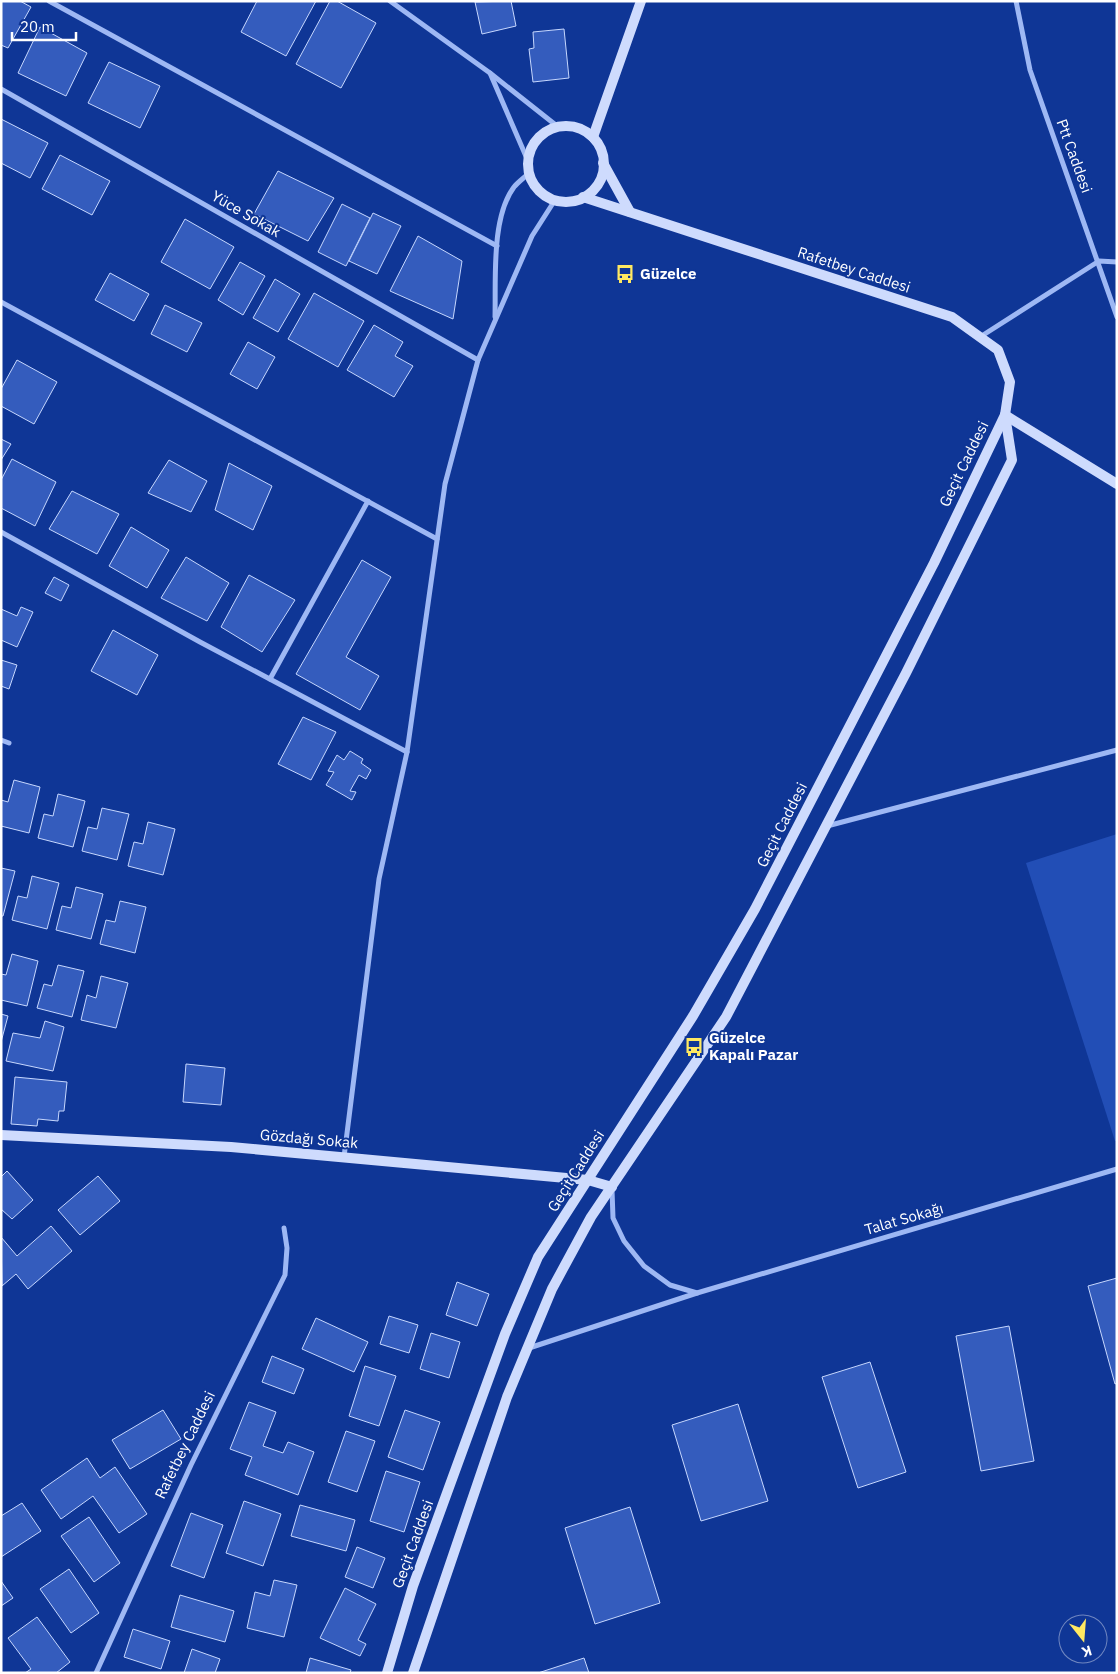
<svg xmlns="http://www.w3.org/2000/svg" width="1118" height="1674" font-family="'IBM Plex Sans',sans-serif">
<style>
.green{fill:#224eb6}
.building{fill:#345cbd;stroke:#c6d7fe}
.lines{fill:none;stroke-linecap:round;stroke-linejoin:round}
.street{stroke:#9eb8f4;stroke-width:5}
.secondary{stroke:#cedbfd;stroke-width:10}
.labels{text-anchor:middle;stroke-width:4;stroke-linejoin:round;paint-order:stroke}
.street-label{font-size:15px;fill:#fff;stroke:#0f3696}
.poi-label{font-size:15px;font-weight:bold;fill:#fff;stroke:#0f3696;text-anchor:start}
</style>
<rect width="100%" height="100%" fill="#0f3696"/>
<polygon class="green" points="1117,834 1117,1141 1115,1141 1026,863"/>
<g class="building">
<polygon points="1,1 20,1 31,7 8,48 1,45"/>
<polygon points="257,1 316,1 286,56 241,32"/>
<polygon points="330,1 337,1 376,23 341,88 296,64"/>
<polygon points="511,1 516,26 482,34 475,2"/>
<polygon points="40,27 87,53 66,96 18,73"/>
<polygon points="564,29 569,78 533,82 529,49 534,48 533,32"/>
<polygon points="109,62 160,86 140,128 88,103"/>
<polygon points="1,119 48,143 30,178 1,163"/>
<polygon points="60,155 110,181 92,215 42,189"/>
<polygon points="278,171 334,198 308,241 254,214"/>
<polygon points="342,204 370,218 346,266 318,252"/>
<polygon points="373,213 401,226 377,274 349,261"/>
<polygon points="185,219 234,247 210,289 161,262"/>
<polygon points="418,236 462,261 453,319 390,291"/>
<polygon points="240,262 265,276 243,315 218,300"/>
<polygon points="110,273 149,294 134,321 95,300"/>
<polygon points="275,279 300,294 278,332 253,318"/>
<polygon points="314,293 364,321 338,367 288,339"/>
<polygon points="165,305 202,323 187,352 151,334"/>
<polygon points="374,325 403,342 395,356 413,366 394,397 347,370"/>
<polygon points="248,342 275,357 257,389 230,374"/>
<polygon points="17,360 57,382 34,424 1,406 1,389"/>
<polygon points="1,439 11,444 1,460"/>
<polygon points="12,459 56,482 35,526 1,508 1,480"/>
<polygon points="169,460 207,481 191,512 148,493"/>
<polygon points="229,463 272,486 253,530 215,510"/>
<polygon points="72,491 119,514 97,554 49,529"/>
<polygon points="131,527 169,550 147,588 109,566"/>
<polygon points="186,557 229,583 207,621 161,598"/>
<polygon points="362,560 391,577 346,657 379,676 360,710 296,674"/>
<polygon points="249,575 295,600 262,652 221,627"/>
<polygon points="54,577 69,585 61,601 45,593"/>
<polygon points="21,607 33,612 17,647 1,640 1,609 17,616"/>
<polygon points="113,630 158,655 137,695 91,671"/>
<polygon points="1,660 17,665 9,689 1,686"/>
<polygon points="303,717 336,732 311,780 278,764"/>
<polygon points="350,751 363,759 361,763 371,770 366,779 359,775 350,791 356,792 352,800 326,785 334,772 328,771 337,755 344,760"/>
<polygon points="14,780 40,787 29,833 1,826 1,800 8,802"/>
<polygon points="58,794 85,801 73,847 38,838 44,814 53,816"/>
<polygon points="102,808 129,814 117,860 82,851 88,827 97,829"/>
<polygon points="148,822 175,829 163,875 128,866 134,842 143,844"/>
<polygon points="1,868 15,871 3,916 1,916"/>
<polygon points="32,876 59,883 47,929 12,920 18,896 27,898"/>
<polygon points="76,887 103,894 91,939 56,930 62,906 71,908"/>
<polygon points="120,901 146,907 135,953 100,944 106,920 115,922"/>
<polygon points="12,954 38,961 27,1006 1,1000 1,974 6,975"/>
<polygon points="58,965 84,971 72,1017 37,1008 44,984 52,986"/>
<polygon points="101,976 128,983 116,1028 81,1020 87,995 96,998"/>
<polygon points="1,1014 8,1016 1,1042"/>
<polygon points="45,1021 64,1027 53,1071 6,1061 13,1033 40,1038"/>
<polygon points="186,1064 225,1068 221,1105 183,1102"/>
<polygon points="15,1077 67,1082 64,1111 59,1111 58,1121 38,1119 37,1126 11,1124"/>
<polygon points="7,1171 33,1200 12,1219 1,1209 1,1177"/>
<polygon points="98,1176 120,1201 80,1235 58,1210"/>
<polygon points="51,1226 72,1251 28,1289 16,1274 2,1286 1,1237 17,1256"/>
<polygon points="1117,1278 1117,1383 1115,1384 1088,1286"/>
<polygon points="457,1282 489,1294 477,1326 446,1315"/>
<polygon points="389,1316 418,1325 409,1353 380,1344"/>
<polygon points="316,1318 368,1342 354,1372 302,1349"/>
<polygon points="1009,1326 1034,1461 981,1471 956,1336"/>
<polygon points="431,1333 460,1342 449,1378 420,1369"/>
<polygon points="272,1356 304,1369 294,1394 262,1382"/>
<polygon points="870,1362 906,1472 858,1488 822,1377"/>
<polygon points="365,1366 396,1376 379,1426 349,1416"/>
<polygon points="249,1402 276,1412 263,1446 283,1453 288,1442 314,1452 298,1495 245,1475 252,1457 230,1449"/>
<polygon points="738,1404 768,1501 701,1521 672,1425"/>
<polygon points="163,1410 181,1439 130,1469 112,1440"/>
<polygon points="405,1410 440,1422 423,1470 388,1457"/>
<polygon points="346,1431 375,1441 357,1492 328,1482"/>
<polygon points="87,1458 100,1478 115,1467 147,1514 119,1533 93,1496 61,1519 41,1490"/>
<polygon points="386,1471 420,1482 404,1532 370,1521"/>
<polygon points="244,1501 281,1514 263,1566 226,1553"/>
<polygon points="22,1503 41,1531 1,1557 1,1516"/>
<polygon points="300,1505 355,1520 346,1551 291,1536"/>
<polygon points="630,1507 660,1603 595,1624 565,1528"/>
<polygon points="191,1513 223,1525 204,1578 171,1566"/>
<polygon points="89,1517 120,1563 94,1582 61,1536"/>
<polygon points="357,1547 385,1558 373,1588 345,1577"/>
<polygon points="69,1569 99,1613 71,1633 40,1589"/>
<polygon points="274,1580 297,1585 284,1637 247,1628 255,1592 270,1596"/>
<polygon points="1,1581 13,1598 1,1606"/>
<polygon points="345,1588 376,1604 358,1640 366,1644 360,1656 320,1638"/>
<polygon points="180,1595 234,1611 225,1642 171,1627"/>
<polygon points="37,1617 70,1662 56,1673 25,1673 31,1669 8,1638"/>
<polygon points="133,1629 170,1641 161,1669 124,1657"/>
<polygon points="192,1649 220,1659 215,1673 184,1673"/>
<polygon points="310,1658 351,1670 350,1673 306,1673"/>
<polygon points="584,1658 589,1673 538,1673"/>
</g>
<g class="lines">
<g class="street">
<polyline points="49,1 497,246"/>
<polyline points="390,1 490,73 557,126"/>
<polyline points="1016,1 1030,70 1117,317"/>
<polyline points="490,73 528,161"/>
<polyline points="1,89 478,360"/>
<polyline points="1,302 437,539"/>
<path d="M495,317C496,279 491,218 514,187C518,182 524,178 529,173"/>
<polyline points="980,337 1099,261 1117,262"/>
<polyline points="1,532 200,642 407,752"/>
<polyline points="270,679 368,501"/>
<polyline points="1,740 9,743"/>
<polyline points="827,826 1117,750"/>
<polyline points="344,1157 379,879 407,752 445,484 478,360 532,236 555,200"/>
<polyline points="612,1190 613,1218 624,1241 644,1266 670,1285 697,1293"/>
<polyline points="529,1348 697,1293 1117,1169"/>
<polyline points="96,1673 191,1465 285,1275 287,1248 284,1228"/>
</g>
<g class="secondary">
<circle cx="566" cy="164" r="38"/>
<polyline points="593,137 641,1"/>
<polyline points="603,163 630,212"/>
<polyline points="1005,415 1117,484"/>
<polyline points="1,1135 231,1147 588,1180 612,1187"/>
<polyline points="387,1673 413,1586 505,1334 538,1257 693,1016 755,909 934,563 1005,415 1010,382 998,350 952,317 583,197"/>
<polyline points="413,1673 507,1397 552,1289 591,1217 726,1017 906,673 1012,460 1005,415"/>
</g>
</g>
<defs>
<g id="bus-bare" transform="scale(1.5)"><path d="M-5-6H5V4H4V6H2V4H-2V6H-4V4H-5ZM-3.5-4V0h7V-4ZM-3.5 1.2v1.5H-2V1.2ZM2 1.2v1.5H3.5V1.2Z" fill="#ffe961" stroke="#0f3696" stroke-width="2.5" paint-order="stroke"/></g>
</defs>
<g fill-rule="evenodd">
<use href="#bus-bare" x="625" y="274"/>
<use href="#bus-bare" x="694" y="1047"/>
</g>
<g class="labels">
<g class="street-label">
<text transform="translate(1074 156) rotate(70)" y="5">Ptt Caddesi</text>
<text transform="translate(246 214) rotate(30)" y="5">Yüce Sokak</text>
<text transform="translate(854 270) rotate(18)" y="5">Rafetbey Caddesi</text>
<text transform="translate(964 464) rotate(-64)" y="5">Geçit Caddesi</text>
<text transform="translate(782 825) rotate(-63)" y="5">Geçit Caddesi</text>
<text transform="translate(309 1139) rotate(5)" y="5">Gözdağı Sokak</text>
<text transform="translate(576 1171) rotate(-58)" y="5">Geçit Caddesi</text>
<text transform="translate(904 1219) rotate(-16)" y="5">Talat Sokağı</text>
<text transform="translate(185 1445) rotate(-64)" y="5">Rafetbey Caddesi</text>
<text transform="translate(413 1544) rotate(-70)" y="5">Geçit Caddesi</text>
</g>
<g class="poi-label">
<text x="640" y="279">Güzelce</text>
<text x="709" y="1043">Güzelce<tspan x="709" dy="17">Kapalı Pazar</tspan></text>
</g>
</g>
<rect width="1118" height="1674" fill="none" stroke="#ffffff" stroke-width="5"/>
<g transform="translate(1083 1639) rotate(163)"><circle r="24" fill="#0f3696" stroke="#6f86c0"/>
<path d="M0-4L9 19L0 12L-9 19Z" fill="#ffe961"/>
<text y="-8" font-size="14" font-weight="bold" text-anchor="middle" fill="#ffffff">K</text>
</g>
<path d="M12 32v8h64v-8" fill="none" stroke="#ffffff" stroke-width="2.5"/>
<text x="20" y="32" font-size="15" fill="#ffffff" stroke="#0f3696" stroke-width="4" paint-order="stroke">20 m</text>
</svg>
